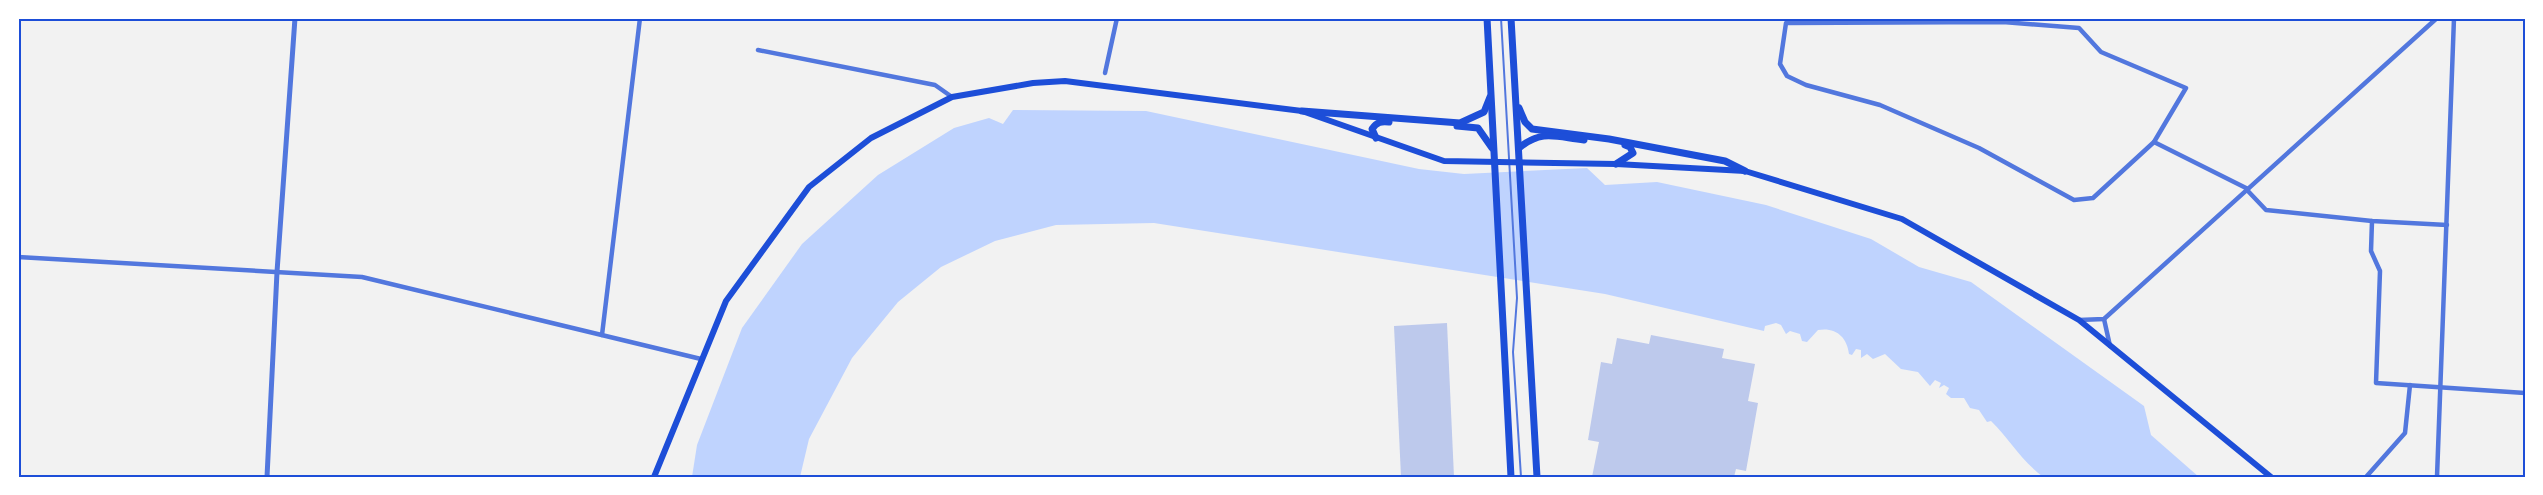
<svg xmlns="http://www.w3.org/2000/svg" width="2543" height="495" font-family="'Alegreya Sans',sans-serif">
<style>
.water{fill:#bfd3fe}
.building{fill:#bdc9ec}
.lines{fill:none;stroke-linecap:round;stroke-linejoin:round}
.service{stroke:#5277de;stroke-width:2}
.minor{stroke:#5277de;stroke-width:4.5}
.tertiary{stroke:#5277de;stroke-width:5}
.secondary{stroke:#1d4ed8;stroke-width:6}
.primary{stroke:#1d4ed8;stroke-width:7}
.neatline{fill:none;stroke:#1d4ed8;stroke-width:2}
</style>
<rect width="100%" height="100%" fill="#f2f2f2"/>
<path class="water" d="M1013,110L1146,111L1419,169L1464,174L1587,168L1605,185L1657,182L1766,205L1871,239L1919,267L1971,282L2144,406L2151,435L2199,477H2043C2020,459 2011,441 1991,421L1987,422L1979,410L1970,408L1964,398H1951L1946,394L1949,388L1944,385L1939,388L1941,383L1935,380L1930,386L1918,372L1901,369L1885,354L1873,359L1867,354L1861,358V350L1856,349L1852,355L1849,354C1847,337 1836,327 1818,330L1807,342L1802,341L1800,334L1790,331L1786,334L1781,325L1776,323L1765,326L1764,331L1605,294L1154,223L1056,225L995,241L941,267L898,302L852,358L809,439L800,477H692L697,445L742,328L802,244L878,175L954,128L989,118L1003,124Z"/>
<g class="building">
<polygon points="1447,323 1454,477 1401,477 1394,326"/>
<polygon points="1651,335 1724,349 1722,358 1755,364 1748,401 1758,403 1746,471 1736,469 1734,477 1592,477 1599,442 1588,440 1601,362 1612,364 1617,338 1649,344"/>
</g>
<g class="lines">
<polyline class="service" points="1501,18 1517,298 1513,352 1521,477"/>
<g class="minor">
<polygon points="2003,22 2079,28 2101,52 2186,88 2154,142 2093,198 2074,200 1979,148 1880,105 1806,85 1787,76 1780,64 1786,23"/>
<polyline points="758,50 935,85 952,97"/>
<polyline points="1105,73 1117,18"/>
<polyline points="2154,142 2248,189"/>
<polyline points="2247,190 2266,210 2372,221 2447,225"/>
<polyline points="2372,221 2371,251 2380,271 2376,383 2525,393"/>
<polyline points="18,257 362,277 701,359"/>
<polyline points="2104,319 2110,346"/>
<polyline points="2079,320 2104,319 2437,18"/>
<polyline points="602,335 640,18"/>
<polyline points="2366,477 2405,433 2410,385"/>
<polyline points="2437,477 2454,18"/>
</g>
<polyline class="tertiary" points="267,477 277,272 295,18"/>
<polyline class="secondary" points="654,477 726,301 809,187 871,138 952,97 1033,83 1065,81 1302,111 1444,161 1616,164 1745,171 1902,219 2079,320 2271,477"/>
<g class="primary">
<polyline points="1487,18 1511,477"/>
<polyline points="1511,18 1537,477"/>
<polyline points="1519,108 1525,122 1532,129 1609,139 1725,161 1745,171"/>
<polyline points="1302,111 1460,123 1484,112 1490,97"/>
<polyline points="1457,126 1478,128 1492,148"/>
<path d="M1376,138L1372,129C1377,122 1381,121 1389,122"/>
<path d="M1519,148C1542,129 1556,137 1584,140"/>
<polyline points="1616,164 1633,153 1630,147 1625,145"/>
</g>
</g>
<rect width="2543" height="495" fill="none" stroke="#ffffff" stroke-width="39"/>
<rect x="20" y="20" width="2504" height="456" class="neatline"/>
</svg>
